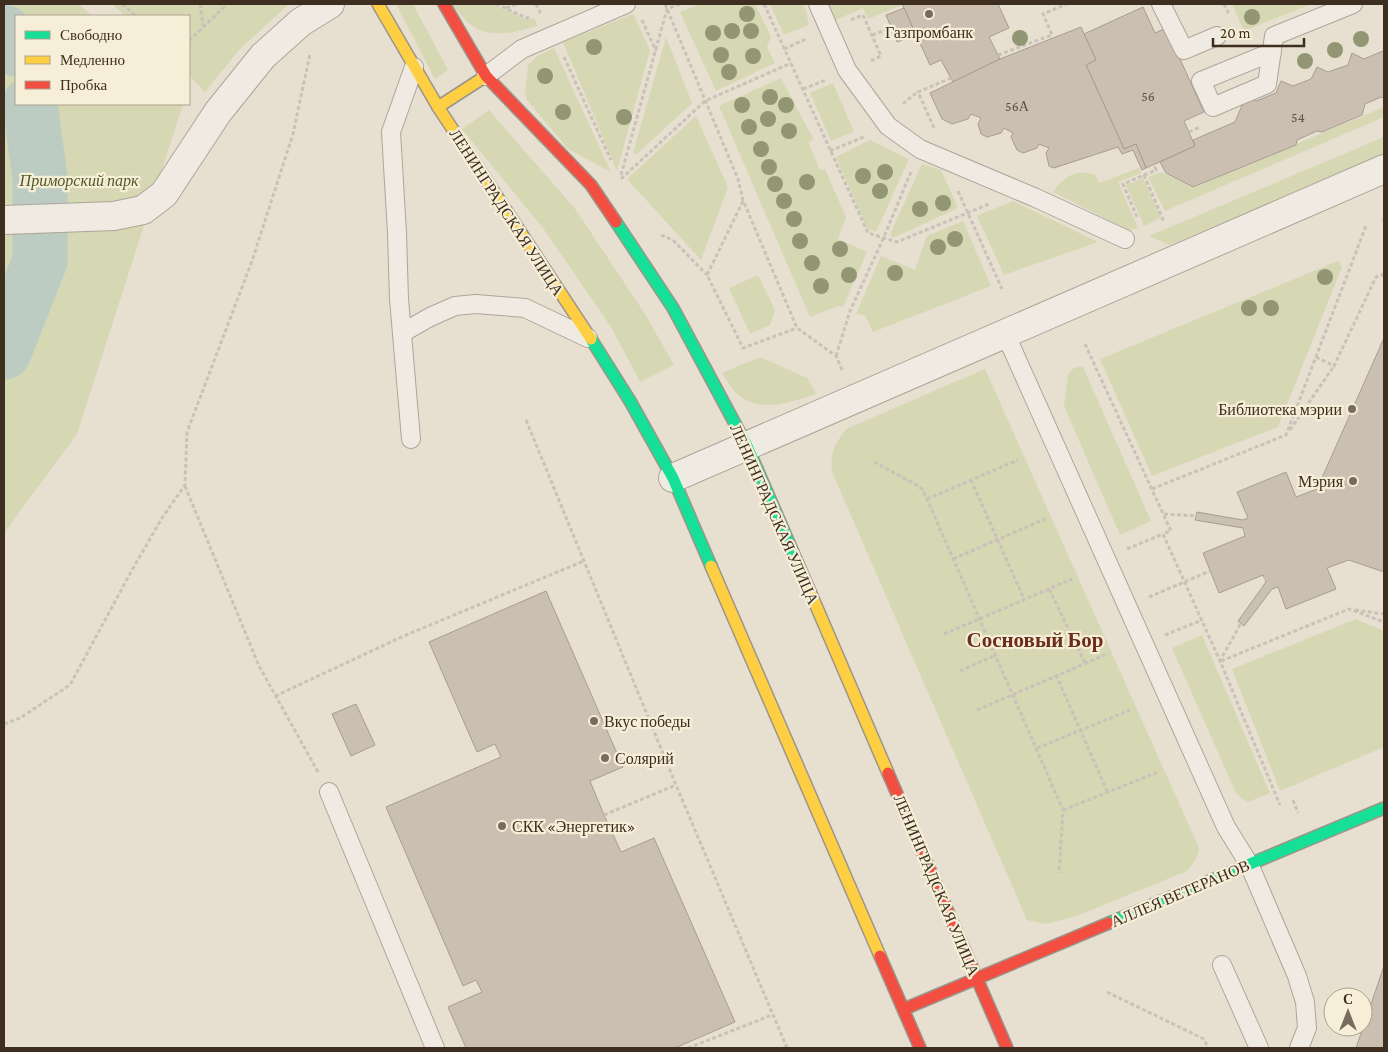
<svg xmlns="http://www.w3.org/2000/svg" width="1388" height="1052" font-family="'Crimson Pro',serif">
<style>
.green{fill:#d6d7b3}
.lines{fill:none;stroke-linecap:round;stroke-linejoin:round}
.river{stroke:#bcccc2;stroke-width:55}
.building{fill:#cbbfb2;stroke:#a89c90}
.lane-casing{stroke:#ada599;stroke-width:20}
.street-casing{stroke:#ada599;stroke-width:30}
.fast-casing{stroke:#9c958a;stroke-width:14}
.slow-casing{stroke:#9c958a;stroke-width:14}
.jam-casing{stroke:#9c958a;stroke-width:14}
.path{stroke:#c8c2b9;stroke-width:3;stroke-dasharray:4 2.5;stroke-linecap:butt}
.lane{stroke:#efebe3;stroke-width:18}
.street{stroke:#efebe3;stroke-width:28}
.fast{stroke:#16e098;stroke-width:11}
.slow{stroke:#ffcf43;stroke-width:11}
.jam{stroke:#f24e42;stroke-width:11}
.tree{fill:#929673}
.poi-dot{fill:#786c5e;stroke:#f7eed8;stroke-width:2}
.labels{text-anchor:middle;stroke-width:4.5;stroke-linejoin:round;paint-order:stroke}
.number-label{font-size:14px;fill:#605244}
.poi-label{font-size:16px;fill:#3d2e20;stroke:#f7eed8;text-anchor:start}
.park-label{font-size:16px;font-style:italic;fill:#4d5a26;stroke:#f7eed8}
.street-label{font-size:16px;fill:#3d2e20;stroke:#f7eed8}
.district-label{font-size:21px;font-weight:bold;fill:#6b2e1e;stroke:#f7eed8}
</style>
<rect width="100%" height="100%" fill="#e7e0d1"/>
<g class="green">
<polygon points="4,4 79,4 92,16 16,16 16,104 183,104 77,434 4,533"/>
<polygon points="112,4 111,4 289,4 240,49 205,92 189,75 189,16 125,16"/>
<polygon points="396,4 413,4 448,70 435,79"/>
<path d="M451,4H492L526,19H535L537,26C518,32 492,39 473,26C465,21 458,11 451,4Z"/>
<polygon points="700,4 755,4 771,37 767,47 775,63 716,91 680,12"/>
<polygon points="770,4 802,4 806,11 809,25 784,35"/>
<polygon points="823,4 899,4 900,6 868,19 863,8 831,22"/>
<polygon points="1232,4 1311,4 1244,31"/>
<polygon points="633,14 650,50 617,171 563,42"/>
<polygon points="666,37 692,103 637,154 633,153"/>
<polygon points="554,48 611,172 568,149 527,100 525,92 528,65 537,56"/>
<polygon points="781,78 814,140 808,142 820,170 825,169 846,217 838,239 867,252 843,307 838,306 810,317 719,106"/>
<polygon points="833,83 854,132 831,141 810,93"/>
<polygon points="1384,107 1384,117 1165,211 1148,177 1162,172 1193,188"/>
<polygon points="489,110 576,210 645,314 674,365 640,382 611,327 543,228 462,129"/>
<polygon points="696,116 728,187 701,260 627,179"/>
<polygon points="1384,137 1384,154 1170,245 1149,236"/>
<polygon points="870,140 909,159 876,232 867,228 836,157"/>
<polygon points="922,164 941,170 958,208 893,238 890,234"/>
<path d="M1139,168L1141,173L1118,182L1138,228L1130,231L1053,192C1064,177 1076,168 1095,175L1099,183Z"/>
<polygon points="1143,178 1161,218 1144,226 1126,185"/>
<polygon points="1013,201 1098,242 1004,275 977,216"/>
<polygon points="963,221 991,286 873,332 865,315 856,314 881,256 915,270 927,236"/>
<polygon points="1338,261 1342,267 1278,427 1152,476 1100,359"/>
<polygon points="758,275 775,310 770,325 750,334 729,288"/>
<path d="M760,357L807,378L816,394C791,402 757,415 735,392C730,387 726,379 722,373Z"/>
<polygon points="1077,367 1083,367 1151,521 1120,535 1064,406 1068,375 1071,370"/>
<path d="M985,369L1199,848C1199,858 1193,863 1187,871L1074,917L1045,924L1027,920L832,472C830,451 834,446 846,429Z"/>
<polygon points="1356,619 1384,631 1384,747 1280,791 1232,669"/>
<polygon points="1202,635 1270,793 1248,802 1241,798 1236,793 1172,648"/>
</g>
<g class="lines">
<g class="river">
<polyline points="4,32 16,49"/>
<polyline points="4,352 40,261 40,178 30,104"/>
</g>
</g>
<g class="building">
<polygon points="902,4 998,4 1009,28 989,37 1000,59 953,82 941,60 930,65"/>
<polygon points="1143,7 1155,33 1166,28 1204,112 1184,121 1195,146 1146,168 1136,144 1124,149 1086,65 1096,60 1084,34"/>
<polygon points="904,8 916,35 897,42 886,15"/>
<polygon points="1081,27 1096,60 1086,65 1121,142 1124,149 1136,144 1146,168 1142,170 1133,150 1122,154 1118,147 1054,168 1049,166 1046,153 1049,148 1039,144 1037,148 1023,153 1017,150 1011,137 1013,133 1004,128 1001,133 987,137 981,134 978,124 981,118 971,114 968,119 952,124 942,119 930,93 1000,59"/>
<polygon points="1384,49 1384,98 1381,97 1365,104 1362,115 1322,132 1317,131 1297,140 1296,145 1193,187 1166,173 1160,162 1195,146 1193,140 1235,122 1246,96 1256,101 1276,93 1281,81 1293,86 1311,79 1317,67 1328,72 1348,65 1352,53 1364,59 1383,51"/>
<polygon points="1384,338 1384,572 1349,560 1327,568 1336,589 1286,609 1278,587 1272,589 1244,626 1238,621 1266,582 1263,575 1219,593 1203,553 1245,536 1243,528 1195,520 1197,512 1243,520 1248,518 1237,492 1286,472 1296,497 1317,489"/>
<polygon points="546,591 623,767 590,781 604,815 621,852 654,838 735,1022 675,1048 466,1048 448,1007 482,992 476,980 463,986 386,807 501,757 495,744 477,752 429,642"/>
<polygon points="356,704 375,745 351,756 332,714"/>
<polygon points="1384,966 1384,1048 1356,1048"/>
</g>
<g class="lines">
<g class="lane-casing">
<g id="lane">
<polyline points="818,4 847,70 888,126 920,149 1036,198 1125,239"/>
<polyline points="1161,4 1184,50 1217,36"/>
<polyline points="1272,52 1201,81 1213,107 1267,84 1274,36 1353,4"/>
<polyline points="486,76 522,49 626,4"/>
<polyline points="402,333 430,317 455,306 476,304 525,308 588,338"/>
<polyline points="1005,333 1226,827 1249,864 1297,976 1305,1002 1307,1028 1299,1048"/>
<polyline points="411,439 399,299 397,233 391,132 414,67"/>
<polyline points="329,792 435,1048"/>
<polyline points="1222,965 1259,1048"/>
</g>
</g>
<g class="street-casing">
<g id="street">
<polyline points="4,220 114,216 143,210 164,194 218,112 263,56 301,22 330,4"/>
<polyline points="673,478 1384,169"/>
</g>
</g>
<g class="fast-casing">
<g id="fast">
<polyline points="616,222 673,308 747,446 808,587"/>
<polyline points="591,339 630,401 673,478 711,566"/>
<polyline points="1109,923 1384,808"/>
</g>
</g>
<g class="slow-casing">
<g id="slow">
<polyline points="378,4 438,107 591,339"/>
<polyline points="438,107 486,76"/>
<polyline points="711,566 880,956"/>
<polyline points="808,587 888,773"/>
</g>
</g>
<g class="jam-casing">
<g id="jam">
<polyline points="444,4 486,76 591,185 616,222"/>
<polyline points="888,773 1007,1048"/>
<polyline points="880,956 920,1048"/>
<polyline points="904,1009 1109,923"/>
</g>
</g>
<g class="path">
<polyline points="122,4 136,16"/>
<polyline points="200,4 203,26"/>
<polyline points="496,4 527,18 529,17"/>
<polyline points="536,4 541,14"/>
<polyline points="665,4 738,179 743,200 797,328 836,356 843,372"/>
<polyline points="764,4 868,233 897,242 989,204"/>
<polyline points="1224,4 1229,14"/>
<polyline points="506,8 517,4"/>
<polyline points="642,20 656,51"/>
<polyline points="851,20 863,15 881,56 871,61"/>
<polyline points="872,35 891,28"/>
<polyline points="189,41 224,7 220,4"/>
<polyline points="784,49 806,39"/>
<polyline points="998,55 1052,35 1043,14 1067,4"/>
<polyline points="564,57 611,160"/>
<polyline points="803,89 826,80"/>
<polyline points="903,104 912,96 918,92"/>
<polyline points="934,128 918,92 951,78"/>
<polyline points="1189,132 1200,127"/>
<polyline points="830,151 866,136"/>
<polyline points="621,175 667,9 680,4"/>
<polyline points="1144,175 1164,222"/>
<polyline points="621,179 705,101 791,63"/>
<polyline points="958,191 1002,289"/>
<polyline points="743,201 707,275 743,348 797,328"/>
<polyline points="1137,217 1123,184 1156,170 1154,165"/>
<polyline points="1382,219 1384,220"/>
<polyline points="661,235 674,241 707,275"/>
<polyline points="1085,344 1171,531 1163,534 1220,661 1280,805"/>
<polyline points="836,356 850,311 883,239 911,172"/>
<polyline points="1316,357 1334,366 1376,277 1384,274"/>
<polyline points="526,420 676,785 787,1048"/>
<polyline points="1290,430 1334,366"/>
<polyline points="874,462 915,484 922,489 927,499 1063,810 1059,873"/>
<polyline points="971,480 1024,599"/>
<polyline points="185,486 259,666 318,772"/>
<polyline points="1152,489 1286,435 1366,226"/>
<polyline points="927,499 1018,460"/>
<polyline points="1164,514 1196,516 1243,524 1269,587 1241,623 1220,661"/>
<polyline points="1127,549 1163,534"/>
<polyline points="953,559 1045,519"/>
<polyline points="1049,589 1085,663"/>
<polyline points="1149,597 1210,571"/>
<polyline points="1355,610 1384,614"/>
<polyline points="944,634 1072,579"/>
<polyline points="1165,635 1202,620"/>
<polyline points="1221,661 1349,609 1384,622"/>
<polyline points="960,671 996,655"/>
<polyline points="1056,675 1108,793"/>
<polyline points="275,696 406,635 584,561"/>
<polyline points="977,710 1105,655"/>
<polyline points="4,724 20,718 70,685 132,570 162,518 185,485 187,432 252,261 293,134 310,54"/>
<polyline points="1037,748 1130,710"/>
<polyline points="1293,800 1298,813"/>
<polyline points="1063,810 1158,772"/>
<polyline points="604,815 676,785"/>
<polyline points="1107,992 1204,1039 1208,1048"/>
<polyline points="688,1048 772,1015"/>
</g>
<use href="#lane" class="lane"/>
<use href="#street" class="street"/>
<use href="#fast" class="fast"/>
<use href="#slow" class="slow"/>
<use href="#jam" class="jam"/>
</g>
<g class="tree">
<circle cx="747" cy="14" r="8"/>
<circle cx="1252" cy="17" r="8"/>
<circle cx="732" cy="31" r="8"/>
<circle cx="751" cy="31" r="8"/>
<circle cx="713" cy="33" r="8"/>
<circle cx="1020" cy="38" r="8"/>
<circle cx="1361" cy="39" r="8"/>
<circle cx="594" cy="47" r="8"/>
<circle cx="1335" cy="50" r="8"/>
<circle cx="721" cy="55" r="8"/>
<circle cx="753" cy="56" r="8"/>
<circle cx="1305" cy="61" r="8"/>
<circle cx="729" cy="72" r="8"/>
<circle cx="545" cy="76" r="8"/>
<circle cx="770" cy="97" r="8"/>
<circle cx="742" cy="105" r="8"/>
<circle cx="786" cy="105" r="8"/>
<circle cx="563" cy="112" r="8"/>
<circle cx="624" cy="117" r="8"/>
<circle cx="768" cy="119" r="8"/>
<circle cx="749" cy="127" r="8"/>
<circle cx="789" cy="131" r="8"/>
<circle cx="761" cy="149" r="8"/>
<circle cx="769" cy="167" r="8"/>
<circle cx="885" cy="172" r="8"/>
<circle cx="863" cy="176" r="8"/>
<circle cx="807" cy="182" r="8"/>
<circle cx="775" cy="184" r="8"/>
<circle cx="880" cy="191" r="8"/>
<circle cx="784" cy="201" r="8"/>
<circle cx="943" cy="203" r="8"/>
<circle cx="920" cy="209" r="8"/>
<circle cx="794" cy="219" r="8"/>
<circle cx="955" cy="239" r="8"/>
<circle cx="800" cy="241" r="8"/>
<circle cx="938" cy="247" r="8"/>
<circle cx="840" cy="249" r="8"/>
<circle cx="812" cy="263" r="8"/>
<circle cx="895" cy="273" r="8"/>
<circle cx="849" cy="275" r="8"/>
<circle cx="1325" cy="277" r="8"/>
<circle cx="821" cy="286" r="8"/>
<circle cx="1249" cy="308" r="8"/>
<circle cx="1271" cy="308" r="8"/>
</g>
<g class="poi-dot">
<circle cx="929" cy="14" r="5"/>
<circle cx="1352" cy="409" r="5"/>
<circle cx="1353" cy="481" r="5"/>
<circle cx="594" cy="721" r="5"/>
<circle cx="605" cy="758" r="5"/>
<circle cx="502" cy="826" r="5"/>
</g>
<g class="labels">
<g class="number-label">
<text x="1148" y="101">56</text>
<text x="1017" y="111">56А</text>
<text x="1298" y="122">54</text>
</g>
<g class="poi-label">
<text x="929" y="38" text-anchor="middle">Газпромбанк</text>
<text x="1342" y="415" text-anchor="end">Библиотека мэрии</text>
<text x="1343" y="487" text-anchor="end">Мэрия</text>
<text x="604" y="727">Вкус победы</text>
<text x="615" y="764">Солярий</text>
<text x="512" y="832">СКК «Энергетик»</text>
</g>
<g class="park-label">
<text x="79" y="186">Приморский парк</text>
</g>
<g class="street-label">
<text transform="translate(507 212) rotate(57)" y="6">ЛЕНИНГРАДСКАЯ УЛИЦА</text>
<text transform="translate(775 514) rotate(66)" y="6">ЛЕНИНГРАДСКАЯ УЛИЦА</text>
<text transform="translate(937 885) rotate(67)" y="6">ЛЕНИНГРАДСКАЯ УЛИЦА</text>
<text transform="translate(1180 893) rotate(-23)" y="6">АЛЛЕЯ ВЕТЕРАНОВ</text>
</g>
<g class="district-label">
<text x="1035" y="647">Сосновый Бор</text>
</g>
</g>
<rect width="1388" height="1052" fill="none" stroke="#3d2e20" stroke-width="10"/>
<rect x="15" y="15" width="175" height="90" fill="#f7eed8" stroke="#ada18e"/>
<rect x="25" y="31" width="25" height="8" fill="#16e098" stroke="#ada18e"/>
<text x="60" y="40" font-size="15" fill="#3d2e20">Свободно</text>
<rect x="25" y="56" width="25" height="8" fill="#ffcf43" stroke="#ada18e"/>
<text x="60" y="65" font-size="15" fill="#3d2e20">Медленно</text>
<rect x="25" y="81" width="25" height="8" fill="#f24e42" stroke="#ada18e"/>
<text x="60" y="90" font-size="15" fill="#3d2e20">Пробка</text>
<g transform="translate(1348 1012)"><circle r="24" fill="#f7eed8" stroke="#ada18e"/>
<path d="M0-4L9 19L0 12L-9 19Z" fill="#786c5e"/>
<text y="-8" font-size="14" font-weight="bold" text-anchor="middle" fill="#3d2e20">С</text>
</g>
<path d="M1213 38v8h91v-8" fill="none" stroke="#3d2e20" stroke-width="2.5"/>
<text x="1220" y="38" font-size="15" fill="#3d2e20" stroke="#f7eed8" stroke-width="4" paint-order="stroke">20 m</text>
</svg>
